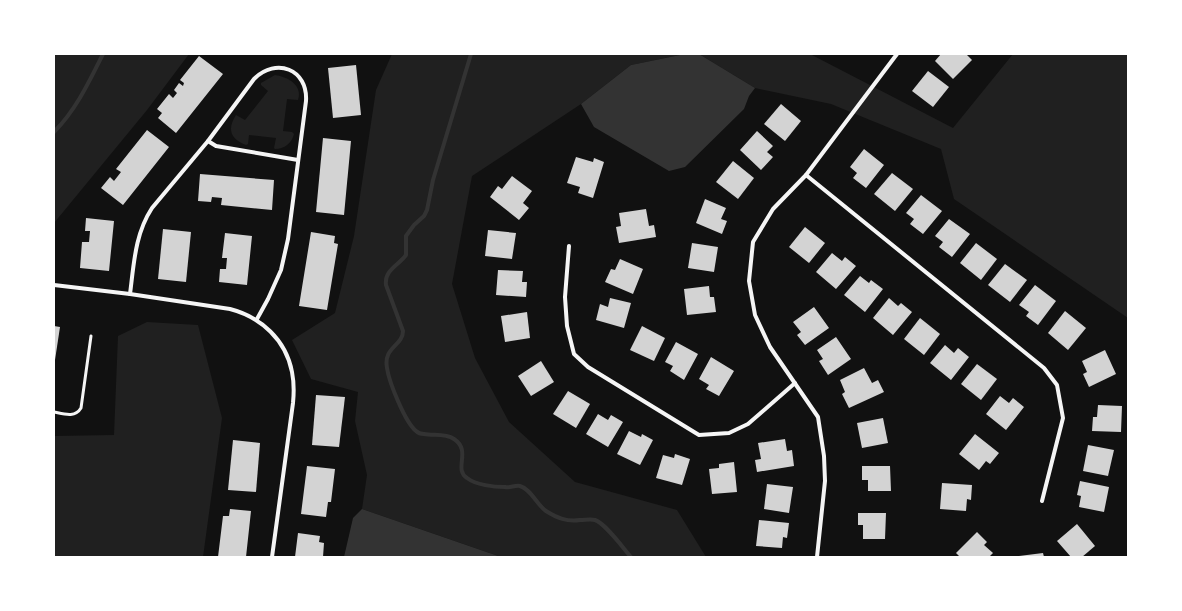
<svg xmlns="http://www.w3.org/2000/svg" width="1182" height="611" font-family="'Fira Sans Condensed',sans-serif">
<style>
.green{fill:#202020}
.water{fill:#333}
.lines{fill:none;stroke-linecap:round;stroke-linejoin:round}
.stream{stroke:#333;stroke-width:4}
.building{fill:#d3d3d3}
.service{stroke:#f5f5f5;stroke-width:3}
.minor{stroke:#f5f5f5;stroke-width:4}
</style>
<rect width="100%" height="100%" fill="#111"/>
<g class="green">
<polygon points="54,54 189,54 147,110 54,223"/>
<polygon points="392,54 685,54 631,65 581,104 472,176 452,284 475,358 509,422 575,482 677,510 706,557 501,557 362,509 367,475 355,421 358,392 311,379 292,340 335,313 354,236 376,90"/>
<polygon points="699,54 810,54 953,128 1013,54 1128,54 1128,318 954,199 941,149 831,104 755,88"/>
<path d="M275,75C288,77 303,85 298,100L287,99L283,131L292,132L294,134C292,143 284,149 275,149L274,148L276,138L249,135L248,144L246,145C230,139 227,129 236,115L245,120L268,91L261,85V83Z"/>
<polygon points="147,322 198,325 222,418 203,557 54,557 54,436 114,435 118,336"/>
</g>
<g class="water">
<polygon points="685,54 699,54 755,88 749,96 744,109 685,167 669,171 594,127 581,104 631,65"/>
<polygon points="362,509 501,557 344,557 353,518"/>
</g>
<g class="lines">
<g class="stream">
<path d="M471,54L433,180L427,210L424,216L414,225L406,236V255C399,265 384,270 386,285L403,331C403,346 383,347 387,368C389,382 405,422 416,431C418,433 421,434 424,434C433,436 445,433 454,439C472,451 453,469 467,478C476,485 494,487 505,487C510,488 515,485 520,486C531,489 537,505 546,511C557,518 567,522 580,520C585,520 591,519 595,520C606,524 623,548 631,557"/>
<path d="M54,132C76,110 89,82 103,54"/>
</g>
</g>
<g class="building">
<polygon points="941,54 966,54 972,60 953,79 935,61"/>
<polygon points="199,56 223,74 176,133 158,118 162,113 157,109 169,94 173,98 177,93 174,90 179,83 183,86 184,83 180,80"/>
<polygon points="356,65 361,115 333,118 328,68"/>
<polygon points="928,71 949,87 933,107 912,91"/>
<polygon points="781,104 801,121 785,141 764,124"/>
<polygon points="147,130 169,147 123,205 101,188 110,177 114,181 121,172 116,169"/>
<polygon points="757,131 773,146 767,152 773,157 761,170 740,150"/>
<polygon points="323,138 351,141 344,215 316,212"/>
<polygon points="864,149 884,165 866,188 853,178 857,173 850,167"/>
<polygon points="576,157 593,162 594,158 604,162 593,198 578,193 580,187 567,183"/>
<polygon points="733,161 754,178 738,199 716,182"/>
<polygon points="892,173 913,189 895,211 874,194"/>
<polygon points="200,174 274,180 272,210 221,205 222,198 212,197 211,202 198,201"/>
<polygon points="512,176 532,191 523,203 529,208 519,220 490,197 498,186 502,189"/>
<polygon points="921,195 942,211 923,234 910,224 914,219 906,213"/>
<polygon points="705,199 726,208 721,219 727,221 722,234 696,223"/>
<polygon points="646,209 649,226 654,225 656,237 619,243 616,227 621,226 619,213"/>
<polygon points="86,218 114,221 109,271 80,268 82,242 89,242 90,231 85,231"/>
<polygon points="949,219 970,234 952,257 939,247 943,242 935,236"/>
<polygon points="805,227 825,243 809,263 789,247"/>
<polygon points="163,229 191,232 186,282 158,279"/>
<polygon points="488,230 516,233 512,259 485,256"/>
<polygon points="311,232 335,236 334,243 338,244 327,310 299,306"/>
<polygon points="225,233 252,236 247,285 219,282 220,269 226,269 227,258 222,258"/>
<polygon points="692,243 718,247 714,272 688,268"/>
<polygon points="976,243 997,259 981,280 960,263"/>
<polygon points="832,253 842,261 845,257 856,266 836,289 816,272"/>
<polygon points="620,259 643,269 633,294 605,282 611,269 615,270"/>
<polygon points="1005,264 1027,280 1010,302 988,285"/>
<polygon points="498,270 523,271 522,282 527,282 526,297 496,295"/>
<polygon points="860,276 869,283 871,280 883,289 865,312 844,295"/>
<polygon points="1035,285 1056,301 1038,325 1026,316 1029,312 1019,305"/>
<polygon points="709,286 710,297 714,297 716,312 687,315 684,289"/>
<polygon points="610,298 631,303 624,328 596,320 600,304 608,307"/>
<polygon points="889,298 898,306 901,303 912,312 893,335 873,318"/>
<polygon points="814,307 829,328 805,345 797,335 801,332 793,322"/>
<polygon points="1065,311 1086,328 1068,350 1048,333"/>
<polygon points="527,312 530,338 505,342 501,316"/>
<polygon points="920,318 940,334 924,355 904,339"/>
<polygon points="54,326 60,327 55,360 54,360"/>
<polygon points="642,326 665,338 654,361 630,350"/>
<polygon points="836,337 851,359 828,375 819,361 823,359 817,350"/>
<polygon points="676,342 698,354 684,380 670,371 673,366 665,362"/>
<polygon points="945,345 954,353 958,348 969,357 951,380 930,363"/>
<polygon points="1105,350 1116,374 1089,387 1083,374 1087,372 1082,361"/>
<polygon points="711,357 734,371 719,396 706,389 709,385 699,379"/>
<polygon points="541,361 554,382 531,396 518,376"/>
<polygon points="977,364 997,379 981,400 961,384"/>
<polygon points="864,368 872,383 878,380 884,392 849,408 842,394 845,392 840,380"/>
<polygon points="568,391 590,404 576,428 553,414"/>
<polygon points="316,395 345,397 339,447 312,445"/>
<polygon points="1000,396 1009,403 1013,398 1024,407 1006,430 986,414"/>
<polygon points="1098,405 1122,406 1121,432 1092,431 1093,417 1097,417"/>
<polygon points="598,414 608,420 611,415 623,422 608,447 586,434"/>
<polygon points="883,418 888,443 862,448 857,423"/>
<polygon points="629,431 641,437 642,434 653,440 640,465 617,454"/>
<polygon points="975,434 999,453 990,464 986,461 979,470 959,454"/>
<polygon points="785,439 787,451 792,450 794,466 757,472 755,460 761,459 758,443"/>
<polygon points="233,440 260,443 256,492 228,490"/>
<polygon points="1088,445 1114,450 1108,476 1083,471"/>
<polygon points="675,454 690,459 682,485 656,478 663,455 674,458"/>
<polygon points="734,462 737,492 712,494 709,469 719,468 719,464"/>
<polygon points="307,466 335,469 331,502 328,502 326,517 301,514"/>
<polygon points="862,466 890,466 891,491 868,491 868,480 862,480"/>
<polygon points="1080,481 1109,487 1104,512 1079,507 1081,496 1077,495"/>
<polygon points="942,483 972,485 971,500 967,499 966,511 940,509"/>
<polygon points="767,484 793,487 789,513 764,509"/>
<polygon points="230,509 251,511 246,557 218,557 223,516 229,516"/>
<polygon points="858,513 886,513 885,539 863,539 863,525 858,525"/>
<polygon points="759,520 789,523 787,538 783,537 782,548 756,546"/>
<polygon points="1077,524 1095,546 1082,557 1071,557 1057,541"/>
<polygon points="977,532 987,542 984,545 993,553 989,557 960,557 956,553"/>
<polygon points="298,533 320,536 319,542 324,543 323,557 295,557"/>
<polygon points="1043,553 1044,557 1019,557 1019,556"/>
</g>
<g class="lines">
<path class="service" d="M54,412C64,414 75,418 81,408L91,336"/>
<g class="minor">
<polyline points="208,141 216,146 298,160"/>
<polyline points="806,175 1044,368 1057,385 1063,418 1042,501"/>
<polyline points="569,246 565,297 567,326 574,354 588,367 699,435 729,433 748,424 795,383"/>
<path d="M54,285L130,294L230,309C261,317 286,340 292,372C294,382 294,393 293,403L272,557"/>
<path d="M130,294C134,263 135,234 152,208L208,141L254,79C276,57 308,69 306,101L288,239L281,270L268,299L257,319"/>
<polyline points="817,557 825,481 824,456 818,417 770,347 755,315 749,281 753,242 773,209 806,175 897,54"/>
</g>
</g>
<rect width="1182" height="611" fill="none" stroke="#ffffff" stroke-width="110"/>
</svg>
